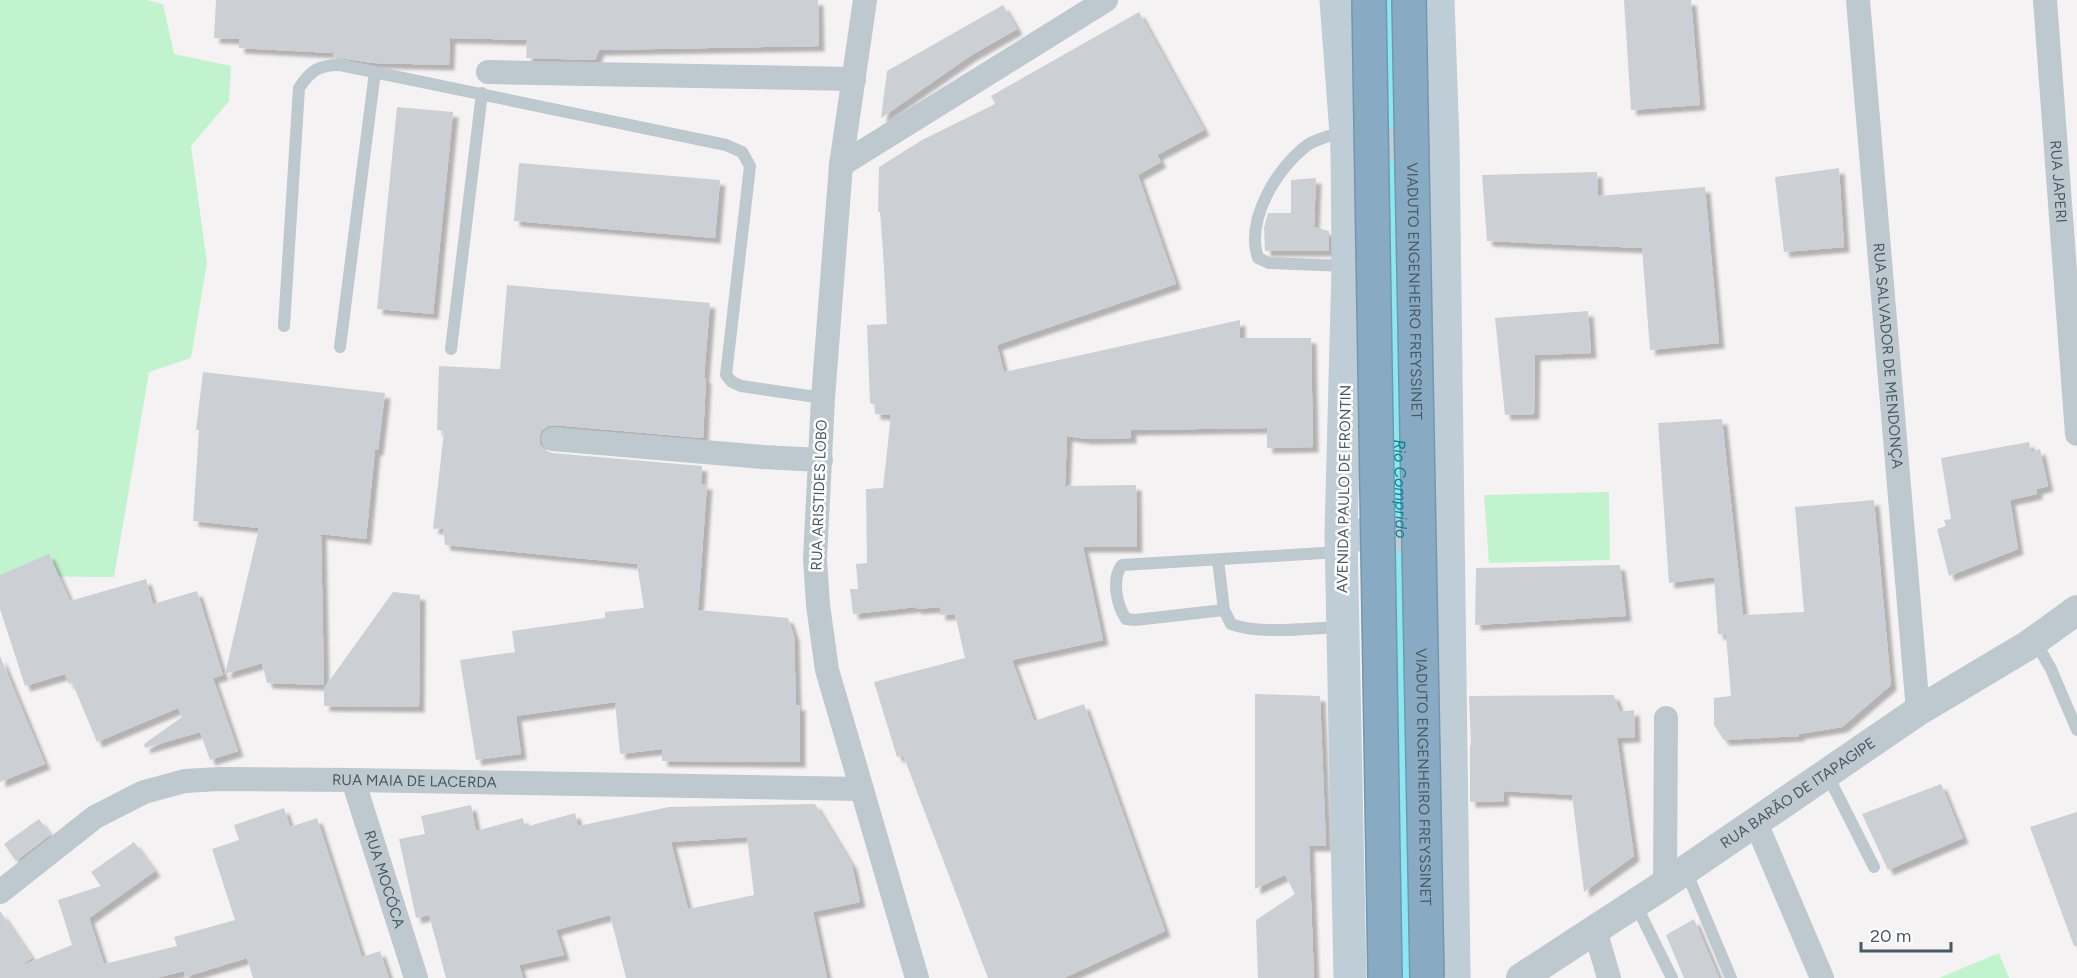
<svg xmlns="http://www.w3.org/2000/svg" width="2077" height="978" font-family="Figtree,sans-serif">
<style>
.green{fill:#c0f3ce}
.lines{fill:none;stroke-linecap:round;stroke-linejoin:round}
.river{stroke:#8be8f2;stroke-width:54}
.building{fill:#ccd0d5;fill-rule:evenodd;filter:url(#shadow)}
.service{stroke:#bdc9cf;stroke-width:12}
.minor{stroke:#bdc9cf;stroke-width:24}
.tertiary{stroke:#bdc9cf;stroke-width:30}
.secondary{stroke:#bfcdd6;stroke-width:33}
.motorway-bridge-casing{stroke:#7397af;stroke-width:36;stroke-linecap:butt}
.motorway-bridge{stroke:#88abc3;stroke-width:33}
.labels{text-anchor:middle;stroke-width:5;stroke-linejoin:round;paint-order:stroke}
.street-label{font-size:15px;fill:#495861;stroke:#fff}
.water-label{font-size:16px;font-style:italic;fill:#07828f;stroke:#fff}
</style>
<defs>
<filter id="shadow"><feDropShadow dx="5.5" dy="5.5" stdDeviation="1.5" flood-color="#0004"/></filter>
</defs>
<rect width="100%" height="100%" fill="#f5f2f3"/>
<g class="green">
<polygon points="0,0 146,0 163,4 174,54 231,66 229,101 191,146 207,263 191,358 149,372 114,577 0,576"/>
<polygon points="1609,492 1610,560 1489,563 1484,495"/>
<polygon points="1999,953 2009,978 1939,978"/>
</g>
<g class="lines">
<path class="river" id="s1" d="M1392,0L1410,978"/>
</g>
<g class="building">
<polygon points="216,0 818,0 819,46 599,50 595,60 526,58 527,40 450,38 449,65 373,63 333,57 333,53 239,48 239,39 214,38"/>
<polygon points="1624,0 1691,0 1700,105 1631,110"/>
<polygon points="1003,5 1017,29 970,56 881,118 887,71"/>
<polygon points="1139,12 1204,130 1157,155 1161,162 1138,175 1176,284 997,345 1004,372 1240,320 1240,338 1311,338 1313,447 1267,448 1267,428 1131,430 1131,438 1087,439 1067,436 1065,486 1136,485 1137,547 1083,547 1103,640 1012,660 1034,721 1084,704 1165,931 1064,978 988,978 903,755 897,757 874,682 965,658 955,614 940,615 940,607 916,609 916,607 853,614 850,589 858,589 856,564 867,563 866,489 883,488 891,415 875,414 875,405 870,403 867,325 887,324 883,251 880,212 878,212 879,167 922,140 995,104 991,96"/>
<polygon points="397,107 453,112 433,314 377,309"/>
<polygon points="519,163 720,180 715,238 514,221"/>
<polygon points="1839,168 1844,247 1784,252 1775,177"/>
<polygon points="1597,172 1598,196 1705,187 1719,343 1650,350 1642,248 1487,241 1482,175"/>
<polygon points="1316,178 1314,227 1329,231 1329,251 1265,251 1264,228 1268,213 1291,213 1291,180"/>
<polygon points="507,285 710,303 704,378 706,378 703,438 554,425 548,426 542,430 539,437 540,444 544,450 552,453 702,466 701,484 707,484 698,610 788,618 794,636 796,705 800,705 800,762 662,761 662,749 620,754 615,702 516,716 521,754 476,760 460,660 515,652 512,631 605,618 605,612 644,608 637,564 445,545 443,528 433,529 444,431 437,430 439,366 500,369"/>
<polygon points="1588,311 1591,353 1535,355 1534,414 1505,415 1495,318"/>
<polygon points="203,372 385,393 378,450 375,450 366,539 321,534 324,685 267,683 262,663 225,674 259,528 193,521 199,430 196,430"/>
<polygon points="1722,419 1743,615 1804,612 1795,507 1874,500 1891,685 1842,727 1799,734 1799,736 1724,740 1714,725 1714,698 1731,696 1726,635 1718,634 1714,577 1669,583 1658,423"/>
<polygon points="2029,442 2031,452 2040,449 2048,486 2037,489 2037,494 2010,500 2018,549 1949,576 1937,529 1946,526 1944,520 1951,519 1941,458"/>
<polygon points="49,554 70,601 146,579 153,604 197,591 223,675 213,678 238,751 210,760 200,732 145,748 144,744 182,717 178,708 97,742 72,682 69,684 65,674 25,686 0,609 0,575"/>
<polygon points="1620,565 1626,616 1475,625 1476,568"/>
<polygon points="393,592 420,595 419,707 324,706 324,688"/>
<polygon points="0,656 45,764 0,782"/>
<polygon points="1255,694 1320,696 1326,846 1309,846 1314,978 1258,978 1256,920 1295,894 1285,875 1255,889"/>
<polygon points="1614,695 1620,712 1634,710 1635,737 1617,738 1634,856 1584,892 1572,795 1503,791 1504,801 1470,802 1470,745 1471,745 1469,696"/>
<polygon points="1941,784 1963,838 1888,870 1862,814"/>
<path d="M815,804L852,865L860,902L813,912L827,978H626L610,915L556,930L564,955L519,965L523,978H446L429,915L416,918L399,839L425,834L421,816L471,805L476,831L523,818L525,827L575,813L578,826L669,807ZM747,837L754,895L688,909L671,842Z"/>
<polygon points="284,808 290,827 317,818 362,957 380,951 389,978 253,978 247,958 185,977 184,971 156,978 0,978 0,911 32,958 20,966 72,945 58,900 101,886 91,872 134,842 155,871 89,918 104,964 177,946 174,937 235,920 212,849 239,840 234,825"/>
<polygon points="2077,812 2077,946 2074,946 2030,827"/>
<polygon points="39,819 50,835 16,861 4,844"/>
<polygon points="1694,919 1719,978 1684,978 1666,935"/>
</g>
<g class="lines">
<g class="service">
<path d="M1345,131C1334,135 1319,138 1309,144C1278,166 1245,219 1258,258L1269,263L1346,266"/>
<path d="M284,326L299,88C311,70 319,65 340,65L726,145L742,152L750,166L726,375L732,382L741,386L823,398"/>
<polyline points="340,347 375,72"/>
<polyline points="451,349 482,93"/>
<path d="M1218,560L1224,610L1231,624C1259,635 1311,628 1342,627"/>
<path d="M1224,610L1135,620L1126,619C1117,606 1111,579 1122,565L1340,552"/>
<polyline points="2035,641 2051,669 2077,730"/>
<polyline points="1827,774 1874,867"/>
<polyline points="1686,871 1731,978"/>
<polyline points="1636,905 1672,978"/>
</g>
<g class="minor">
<polyline points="865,0 841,165 823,398 815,559 818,605 827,670 917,978"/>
<path id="s2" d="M1858,0L1918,711"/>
<path id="s3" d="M2045,0L2077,434"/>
<polyline points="488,72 854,79"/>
<polyline points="841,165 1106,0"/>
<polyline points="553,439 763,457 821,460"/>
<path id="s4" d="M353,780L416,978"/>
<polyline points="1756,823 1822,978"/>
<polyline points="1665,884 1666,718"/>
<path id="s5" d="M0,892L95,817L144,792L185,781L220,779L353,780L862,789"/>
<polyline points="1595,930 1609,978"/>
</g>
<path class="tertiary" id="s6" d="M1521,978L1665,884L1918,711L2027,646L2077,610"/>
<g class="secondary">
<polyline points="1336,0 1347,147 1348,266 1341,535 1350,978"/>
<polyline points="1438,0 1443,143 1454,978"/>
<polyline points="1347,147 1441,143"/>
<polyline points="1348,535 1447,535"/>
</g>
<g class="motorway-bridge-casing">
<g id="motorway-bridge">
<polyline points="1369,0 1385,978"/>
<path id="s7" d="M1409,0L1427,978"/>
</g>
</g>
<use href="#motorway-bridge" class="motorway-bridge"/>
</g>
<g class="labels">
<g class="street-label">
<text dy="5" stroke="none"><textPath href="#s3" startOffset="182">RUA JAPERI</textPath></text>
<text dy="5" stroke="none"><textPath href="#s7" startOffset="291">VIADUTO ENGENHEIRO FREYSSINET</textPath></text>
<text dy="5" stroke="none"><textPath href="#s2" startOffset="357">RUA SALVADOR DE MENDONÇA</textPath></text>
<text transform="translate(1344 489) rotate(-89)" y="5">AVENIDA PAULO DE FRONTIN</text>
<text transform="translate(819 495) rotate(-88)" y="5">RUA ARISTIDES LOBO</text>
<text dy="5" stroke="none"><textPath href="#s7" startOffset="777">VIADUTO ENGENHEIRO FREYSSINET</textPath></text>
<text dy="5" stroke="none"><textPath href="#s5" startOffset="448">RUA MAIA DE LACERDA</textPath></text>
<text dy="5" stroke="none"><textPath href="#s6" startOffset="333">RUA BARÃO DE ITAPAGIPE</textPath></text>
<text dy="5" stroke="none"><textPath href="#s4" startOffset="104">RUA MOCÓCA</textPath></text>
</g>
<g class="water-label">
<text dy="6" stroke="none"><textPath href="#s1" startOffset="489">Rio Comprido</textPath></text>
</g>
</g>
<path d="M1861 942v9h90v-9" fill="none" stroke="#495861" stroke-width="3"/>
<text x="1870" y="942" font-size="18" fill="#495861" stroke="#ffffff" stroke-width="4.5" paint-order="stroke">20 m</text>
</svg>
